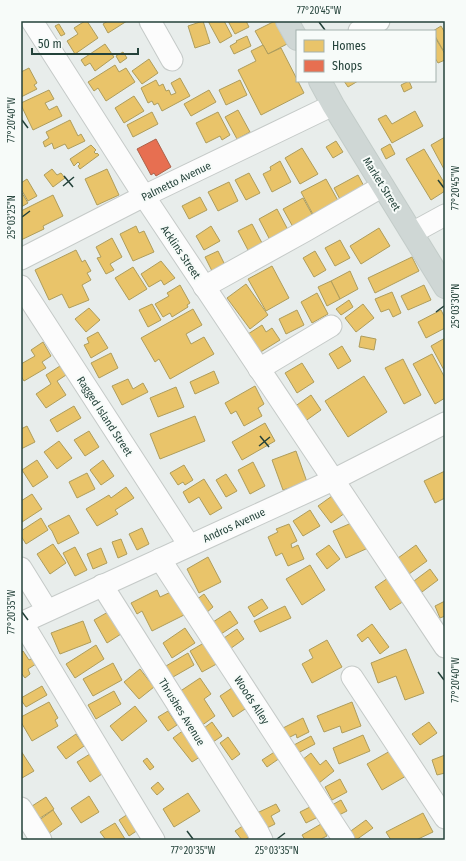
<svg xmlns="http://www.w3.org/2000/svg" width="466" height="861" font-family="'Fira Sans Condensed',sans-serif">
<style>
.homes{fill:#e9c46a;stroke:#ae9d5c}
.shops{fill:#e76f51;stroke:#ac624a}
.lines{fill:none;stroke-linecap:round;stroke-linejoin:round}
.minor-casing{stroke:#c5cac8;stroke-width:23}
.major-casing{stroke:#c3ccc9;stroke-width:24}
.minor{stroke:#fcfcfc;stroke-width:21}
.major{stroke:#cfd7d5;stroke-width:22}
.ticks{fill:none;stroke:#24423a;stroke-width:1.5}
.labels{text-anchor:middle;stroke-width:4;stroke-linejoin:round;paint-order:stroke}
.street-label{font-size:11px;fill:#24423a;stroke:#f7fbf9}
.neatline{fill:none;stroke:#24423a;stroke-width:1.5}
.ticks-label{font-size:10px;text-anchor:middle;fill:#24423a}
</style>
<rect width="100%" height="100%" fill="#e8edeb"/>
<g class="homes">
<polygon points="85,21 87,21 98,38 75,54 67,41 78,34 74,28"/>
<polygon points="108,21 127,21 108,33 103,24"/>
<polygon points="203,21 210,43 195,48 188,26"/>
<polygon points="208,21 224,21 232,36 220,43"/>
<polygon points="228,21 246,21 249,27 235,34"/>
<polygon points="275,21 287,44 268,54 255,31"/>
<polygon points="59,24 65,34 61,36 55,26"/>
<polygon points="441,26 445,33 445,49 443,50 435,36 435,31 433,31"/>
<polygon points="247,36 251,46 234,54 230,46 237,42 236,41"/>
<polygon points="436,39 445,54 445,60 438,63 435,58 435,40"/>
<polygon points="105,44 114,57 95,71 90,63 85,66 81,60"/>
<polygon points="263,45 268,54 281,48 304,93 261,115 238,70 256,61 251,51"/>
<polygon points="123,52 127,58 120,63 116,56"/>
<polygon points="149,59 158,73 142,84 132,71"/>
<polygon points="115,65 119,72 126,68 135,82 106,101 98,88 94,91 88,82"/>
<polygon points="29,68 37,83 34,85 37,89 21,97 21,72"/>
<polygon points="180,78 190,96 162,111 158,103 154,105 152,101 148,103 141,88 156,80 159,86 163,84 166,91 169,90 171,95 176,93 171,83"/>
<polygon points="240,80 247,95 226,105 219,90"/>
<polygon points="344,81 358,81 348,87"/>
<polygon points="409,81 412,88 404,92 401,85"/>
<polygon points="49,90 54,99 45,103 49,110 57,106 62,116 33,130 21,105 21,103"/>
<polygon points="209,90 216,102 191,116 184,104"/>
<polygon points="134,96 144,111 124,123 115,108"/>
<polygon points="238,110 250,132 237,139 225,117"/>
<polygon points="415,111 423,126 392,143 378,119 386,115 392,124"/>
<polygon points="152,112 158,124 133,137 127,125"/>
<polygon points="218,112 230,135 222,140 220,136 206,143 196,123"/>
<polygon points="70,120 78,136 81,134 85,141 68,149 65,144 54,149 52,143 45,147 43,142 49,138 46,132"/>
<polygon points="445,137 445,171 431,145"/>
<polygon points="336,141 343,152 333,158 326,147"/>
<polygon points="390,144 395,154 386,159 381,149"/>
<polygon points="91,145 96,150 94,152 96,154 97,153 99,155 80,169 78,166 80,164 78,162 74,166 70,159"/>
<polygon points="302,148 318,174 300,184 285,158"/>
<polygon points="424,149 445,184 445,191 431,200 406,159"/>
<polygon points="280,161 291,182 272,192 263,174 271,170 270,167"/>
<polygon points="52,169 57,175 61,173 65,178 53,187 44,175"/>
<polygon points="107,169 119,195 97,205 85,179"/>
<polygon points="249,173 260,193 246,200 235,180"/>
<polygon points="358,175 367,192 343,205 334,188"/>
<polygon points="27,179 37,196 28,201 21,189 21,183"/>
<polygon points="326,179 341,206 316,220 301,192"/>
<polygon points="229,182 238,201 218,211 208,192"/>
<polygon points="21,193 22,193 28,203 21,207"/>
<polygon points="53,195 63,216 43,226 44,229 21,240 21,211"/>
<polygon points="200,197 207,210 189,219 182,206"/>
<polygon points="303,198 313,216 293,227 283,209"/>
<polygon points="277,209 288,230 270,240 259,219"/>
<polygon points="252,224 262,243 248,250 238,231"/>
<polygon points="136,226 139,233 144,231 154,252 133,261 120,234"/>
<polygon points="211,226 220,241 204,250 196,236"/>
<polygon points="379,228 390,246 361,264 350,246"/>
<polygon points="112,238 122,257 110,264 114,270 106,274 97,258 101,257 96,247"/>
<polygon points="340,240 350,258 335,266 325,248"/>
<polygon points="76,250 82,262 85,260 91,271 87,273 91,280 82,285 89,300 69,308 62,294 49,300 35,270"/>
<polygon points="218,251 226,267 213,273 205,257"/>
<polygon points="315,251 326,270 314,277 303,258"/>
<polygon points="412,257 419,271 375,293 368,278"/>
<polygon points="161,261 175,278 164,285 161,280 149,287 141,274"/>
<polygon points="272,266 289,298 266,311 248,279"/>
<polygon points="133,267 147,289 129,300 115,278"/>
<polygon points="350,271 358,289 340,299 331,281"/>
<polygon points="331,281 340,299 327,306 318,287"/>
<polygon points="246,284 268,315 250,329 227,298"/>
<polygon points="180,285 190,303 187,305 188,307 172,317 170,313 163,317 155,304 169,296 167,293"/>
<polygon points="424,285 431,300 408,310 401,296"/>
<polygon points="392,292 401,313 393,317 389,309 381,312 375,299"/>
<polygon points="317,293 328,314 312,323 301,302"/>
<polygon points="349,300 353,307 341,315 336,309"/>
<polygon points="152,304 161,320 148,327 139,310"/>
<polygon points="363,304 374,318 356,332 345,318"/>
<polygon points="89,308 100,320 86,332 75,319"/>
<polygon points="193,309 202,325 186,334 191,344 204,337 214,354 170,379 159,359 155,362 141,338"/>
<polygon points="297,310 304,325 286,334 279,319"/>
<polygon points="441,310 445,318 445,328 426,338 418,322"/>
<polygon points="262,325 266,332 272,328 280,340 259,353 248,334"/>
<polygon points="98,332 108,348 91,358 84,345 89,343 87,338"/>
<polygon points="361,336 376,339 374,350 359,347"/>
<polygon points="445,338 445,372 431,346"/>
<polygon points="43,342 51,356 42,362 46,368 24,381 21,376 21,364 35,356 31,350"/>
<polygon points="342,346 351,361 338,369 329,354"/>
<polygon points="111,353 118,368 99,378 91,363"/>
<polygon points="432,354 445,378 445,398 435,404 413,364"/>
<polygon points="403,359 421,395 404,404 385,368"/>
<polygon points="302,363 314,382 297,393 285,373"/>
<polygon points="60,366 66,375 57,381 66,395 46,408 36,394 51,384 46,375"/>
<polygon points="214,371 219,383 195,394 190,382"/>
<polygon points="364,376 387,412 348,437 325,401"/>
<polygon points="128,379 133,389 143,383 148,392 122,405 112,386"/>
<polygon points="255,386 264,404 258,408 262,416 244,426 236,411 231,414 225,403"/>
<polygon points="176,387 184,407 158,417 150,398"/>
<polygon points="311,395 321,410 304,422 294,407"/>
<polygon points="74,406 81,418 57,432 50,420"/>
<polygon points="195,416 205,441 160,459 150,434"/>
<polygon points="265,423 275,441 242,460 232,442"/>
<polygon points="27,426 35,442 21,449 21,429"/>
<polygon points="89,431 99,447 85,456 74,440"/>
<polygon points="59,441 72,458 57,469 44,452"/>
<polygon points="296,451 307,482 283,490 272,460"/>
<polygon points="37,460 48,477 33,487 22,470"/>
<polygon points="103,460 114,476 101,485 90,470"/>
<polygon points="253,462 265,486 250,494 238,470"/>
<polygon points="184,465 193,480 185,485 183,482 178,485 170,473"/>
<polygon points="445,471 445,498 435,503 424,481"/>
<polygon points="87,473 95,489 77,498 69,482"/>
<polygon points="226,474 237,491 226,497 216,480"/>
<polygon points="204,479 222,508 210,515 199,497 189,503 183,492"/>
<polygon points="126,487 134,498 115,510 118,514 97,526 86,509 109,495 111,498"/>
<polygon points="32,494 42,509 22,522 21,501"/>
<polygon points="332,496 345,513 331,523 318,506"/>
<polygon points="310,510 320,526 303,536 293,521"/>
<polygon points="69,515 79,533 58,544 52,531 48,526"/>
<polygon points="41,518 48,530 26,544 21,536 21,531"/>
<polygon points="356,521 368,548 346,558 333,531"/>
<polygon points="289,524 297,541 291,544 292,548 298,545 304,559 288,566 282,553 276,556 268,537 278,532 276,529"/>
<polygon points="142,528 149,544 137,550 129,534"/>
<polygon points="121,539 127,554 118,558 112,542"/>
<polygon points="53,544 66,563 50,574 37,554"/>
<polygon points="329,545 340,559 327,569 316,554"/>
<polygon points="416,545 427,561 409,574 398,558"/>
<polygon points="75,547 87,570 75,576 63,553"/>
<polygon points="101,548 107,563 93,569 87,554"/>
<polygon points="208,557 221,582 199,593 187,569"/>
<polygon points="310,565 325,590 302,605 286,579"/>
<polygon points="430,569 438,580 422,592 414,581"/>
<polygon points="388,578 404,601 390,610 375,587"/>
<polygon points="157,590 160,597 173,591 184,615 152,631 142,611 137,614 131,603"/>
<polygon points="204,594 213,607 206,613 196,600"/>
<polygon points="262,599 268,608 254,617 248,607"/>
<polygon points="445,601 445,616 440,618 435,606"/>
<polygon points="285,606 291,618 260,632 254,621"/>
<polygon points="230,611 238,623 221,634 213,622"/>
<polygon points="108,612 121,634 107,643 94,620"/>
<polygon points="83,621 91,642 60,654 51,633"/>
<polygon points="372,624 389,647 380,654 368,637 362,642 357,635"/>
<polygon points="185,628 195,643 172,658 163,643"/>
<polygon points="237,629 244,639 227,651 221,640"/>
<polygon points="209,640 222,661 202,672 190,651"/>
<polygon points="327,640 342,667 312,683 302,664 313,658 309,650"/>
<polygon points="96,645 104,659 75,678 66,664"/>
<polygon points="406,649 424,693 405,700 396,676 378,683 371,663"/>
<polygon points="23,651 29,660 33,658 36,664 28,669 30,674 25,678 22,674 21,675 21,652"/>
<polygon points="188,653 194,665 173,677 166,666"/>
<polygon points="113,663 122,680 93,696 83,679"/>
<polygon points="140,669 154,687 139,699 124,682"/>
<polygon points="200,678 211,694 204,699 215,716 201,726 179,692"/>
<polygon points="42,686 47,695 26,707 21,700 21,698"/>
<polygon points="235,686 248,707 233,717 220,696"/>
<polygon points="114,691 121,704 96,719 88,705"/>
<polygon points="49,702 58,718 55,720 58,726 32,741 21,722 21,717"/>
<polygon points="352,702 361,726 342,733 340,726 324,732 317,716"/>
<polygon points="135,706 147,721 122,741 110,726"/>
<polygon points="168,711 177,725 168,731 158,717"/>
<polygon points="303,718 309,732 297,738 296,734 284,740 279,730"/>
<polygon points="212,722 222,736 213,742 204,728"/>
<polygon points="429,722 437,733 420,745 412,734"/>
<polygon points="184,730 203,755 192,762 173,738"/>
<polygon points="76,734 84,746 66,759 57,747"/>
<polygon points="363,735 370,751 339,764 333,748"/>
<polygon points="311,736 315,744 296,754 292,746"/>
<polygon points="228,737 240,754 232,760 220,743"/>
<polygon points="392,750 406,776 382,790 367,764"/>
<polygon points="21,751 34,771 22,778 21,776"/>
<polygon points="276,751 280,758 267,767 262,760"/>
<polygon points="311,753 320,765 326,760 334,771 319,783 302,760"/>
<polygon points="90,754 102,774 90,782 77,762"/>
<polygon points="445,755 445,773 437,775 432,760"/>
<polygon points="147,758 154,767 150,770 143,761"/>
<polygon points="340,779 347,792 332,800 325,787"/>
<polygon points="158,782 164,789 157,795 151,788"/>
<polygon points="188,793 200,811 174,827 163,809"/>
<polygon points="89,796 99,812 81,823 71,808"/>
<polygon points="46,797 54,809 37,820 29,808"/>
<polygon points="341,800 347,811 337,816 332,805"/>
<polygon points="276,804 280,811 271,816 275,824 265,829 257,813"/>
<polygon points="312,806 318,817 306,823 300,812"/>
<polygon points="53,810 62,824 48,834 38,821"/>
<polygon points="131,812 141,828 129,836 119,820"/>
<polygon points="423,813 433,832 416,840 391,840 386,832"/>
<polygon points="366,820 373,828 356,840 353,840 348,833"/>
<polygon points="115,823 125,839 106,840 100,832"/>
<polygon points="321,824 327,836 319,840 305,840 302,835"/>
<polygon points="244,825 252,835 245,840 242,840 235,831"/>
</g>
<polygon class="shops" points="156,139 171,167 156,176 154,173 151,175 137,149"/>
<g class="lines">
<g class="minor-casing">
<g id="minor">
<polyline points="32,21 144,196 445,647"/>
<polyline points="150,21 172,60"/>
<polyline points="359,31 379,21"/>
<polyline points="412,233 445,215"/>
<polyline points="21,259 144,196 333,105"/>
<polyline points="21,286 189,545"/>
<polyline points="204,287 305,231 383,186"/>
<polyline points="259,369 331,326"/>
<polyline points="160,559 344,840"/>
<polyline points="21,568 47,610"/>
<polyline points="102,585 257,830 262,840"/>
<polyline points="22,622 154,840"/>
<polyline points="21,623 333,480 445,423"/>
<polyline points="352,677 445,818"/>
<polyline points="21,808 41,840"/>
</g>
</g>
<g class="major-casing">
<g id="major">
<polyline points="287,21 297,39"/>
<polyline points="320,81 333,105 445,287"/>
</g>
</g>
<use href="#minor" class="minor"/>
<use href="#major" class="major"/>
</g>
<path class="ticks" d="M319,22L325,30M22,120L28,128M64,176L73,187M438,180L444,188M63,186L74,177M22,217L30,211M436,312L444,306M260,436L269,447M259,446L270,437M22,612L28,620M438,672L444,680M187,831L193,839M277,839L285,833"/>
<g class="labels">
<g class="street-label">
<text transform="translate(176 181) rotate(-26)" y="4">Palmetto Avenue</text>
<text transform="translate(382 184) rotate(58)" y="4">Market Street</text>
<text transform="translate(181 252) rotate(56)" y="4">Acklins Street</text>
<text transform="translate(105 416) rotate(57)" y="4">Ragged Island Street</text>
<text transform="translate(234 525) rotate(-25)" y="4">Andros Avenue</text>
<text transform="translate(252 700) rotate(57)" y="4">Woods Alley</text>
<text transform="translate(182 712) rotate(58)" y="4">Thrushes Avenue</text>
</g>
</g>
<rect width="466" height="861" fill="none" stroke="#f7fbf9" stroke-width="44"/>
<rect x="296" y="30" width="140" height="52" fill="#f7fbf9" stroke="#a3b1ad"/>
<rect x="304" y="40" width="20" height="12" fill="#e9c46a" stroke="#a3b1ad"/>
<text x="332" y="50" font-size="12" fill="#24423a">Homes</text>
<rect x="304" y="60" width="20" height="12" fill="#e76f51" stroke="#a3b1ad"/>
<text x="332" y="70" font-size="12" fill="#24423a">Shops</text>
<path d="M32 48v6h106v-6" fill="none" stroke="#24423a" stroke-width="2"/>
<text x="38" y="48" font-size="12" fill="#24423a" stroke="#f7fbf9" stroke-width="3" paint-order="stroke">50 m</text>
<rect x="22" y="22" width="422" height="817" class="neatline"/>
<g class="ticks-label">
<text x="319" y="14">77°20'45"W</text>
<text transform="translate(11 120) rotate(-90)" y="4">77°20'40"W</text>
<text transform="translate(455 188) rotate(-90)" y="4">77°20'45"W</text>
<text transform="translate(11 217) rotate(-90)" y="4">25°03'25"N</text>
<text transform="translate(455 306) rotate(-90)" y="4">25°03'30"N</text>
<text transform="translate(11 612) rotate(-90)" y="4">77°20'35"W</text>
<text transform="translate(455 680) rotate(-90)" y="4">77°20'40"W</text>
<text x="193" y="854">77°20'35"W</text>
<text x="277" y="854">25°03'35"N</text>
</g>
</svg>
